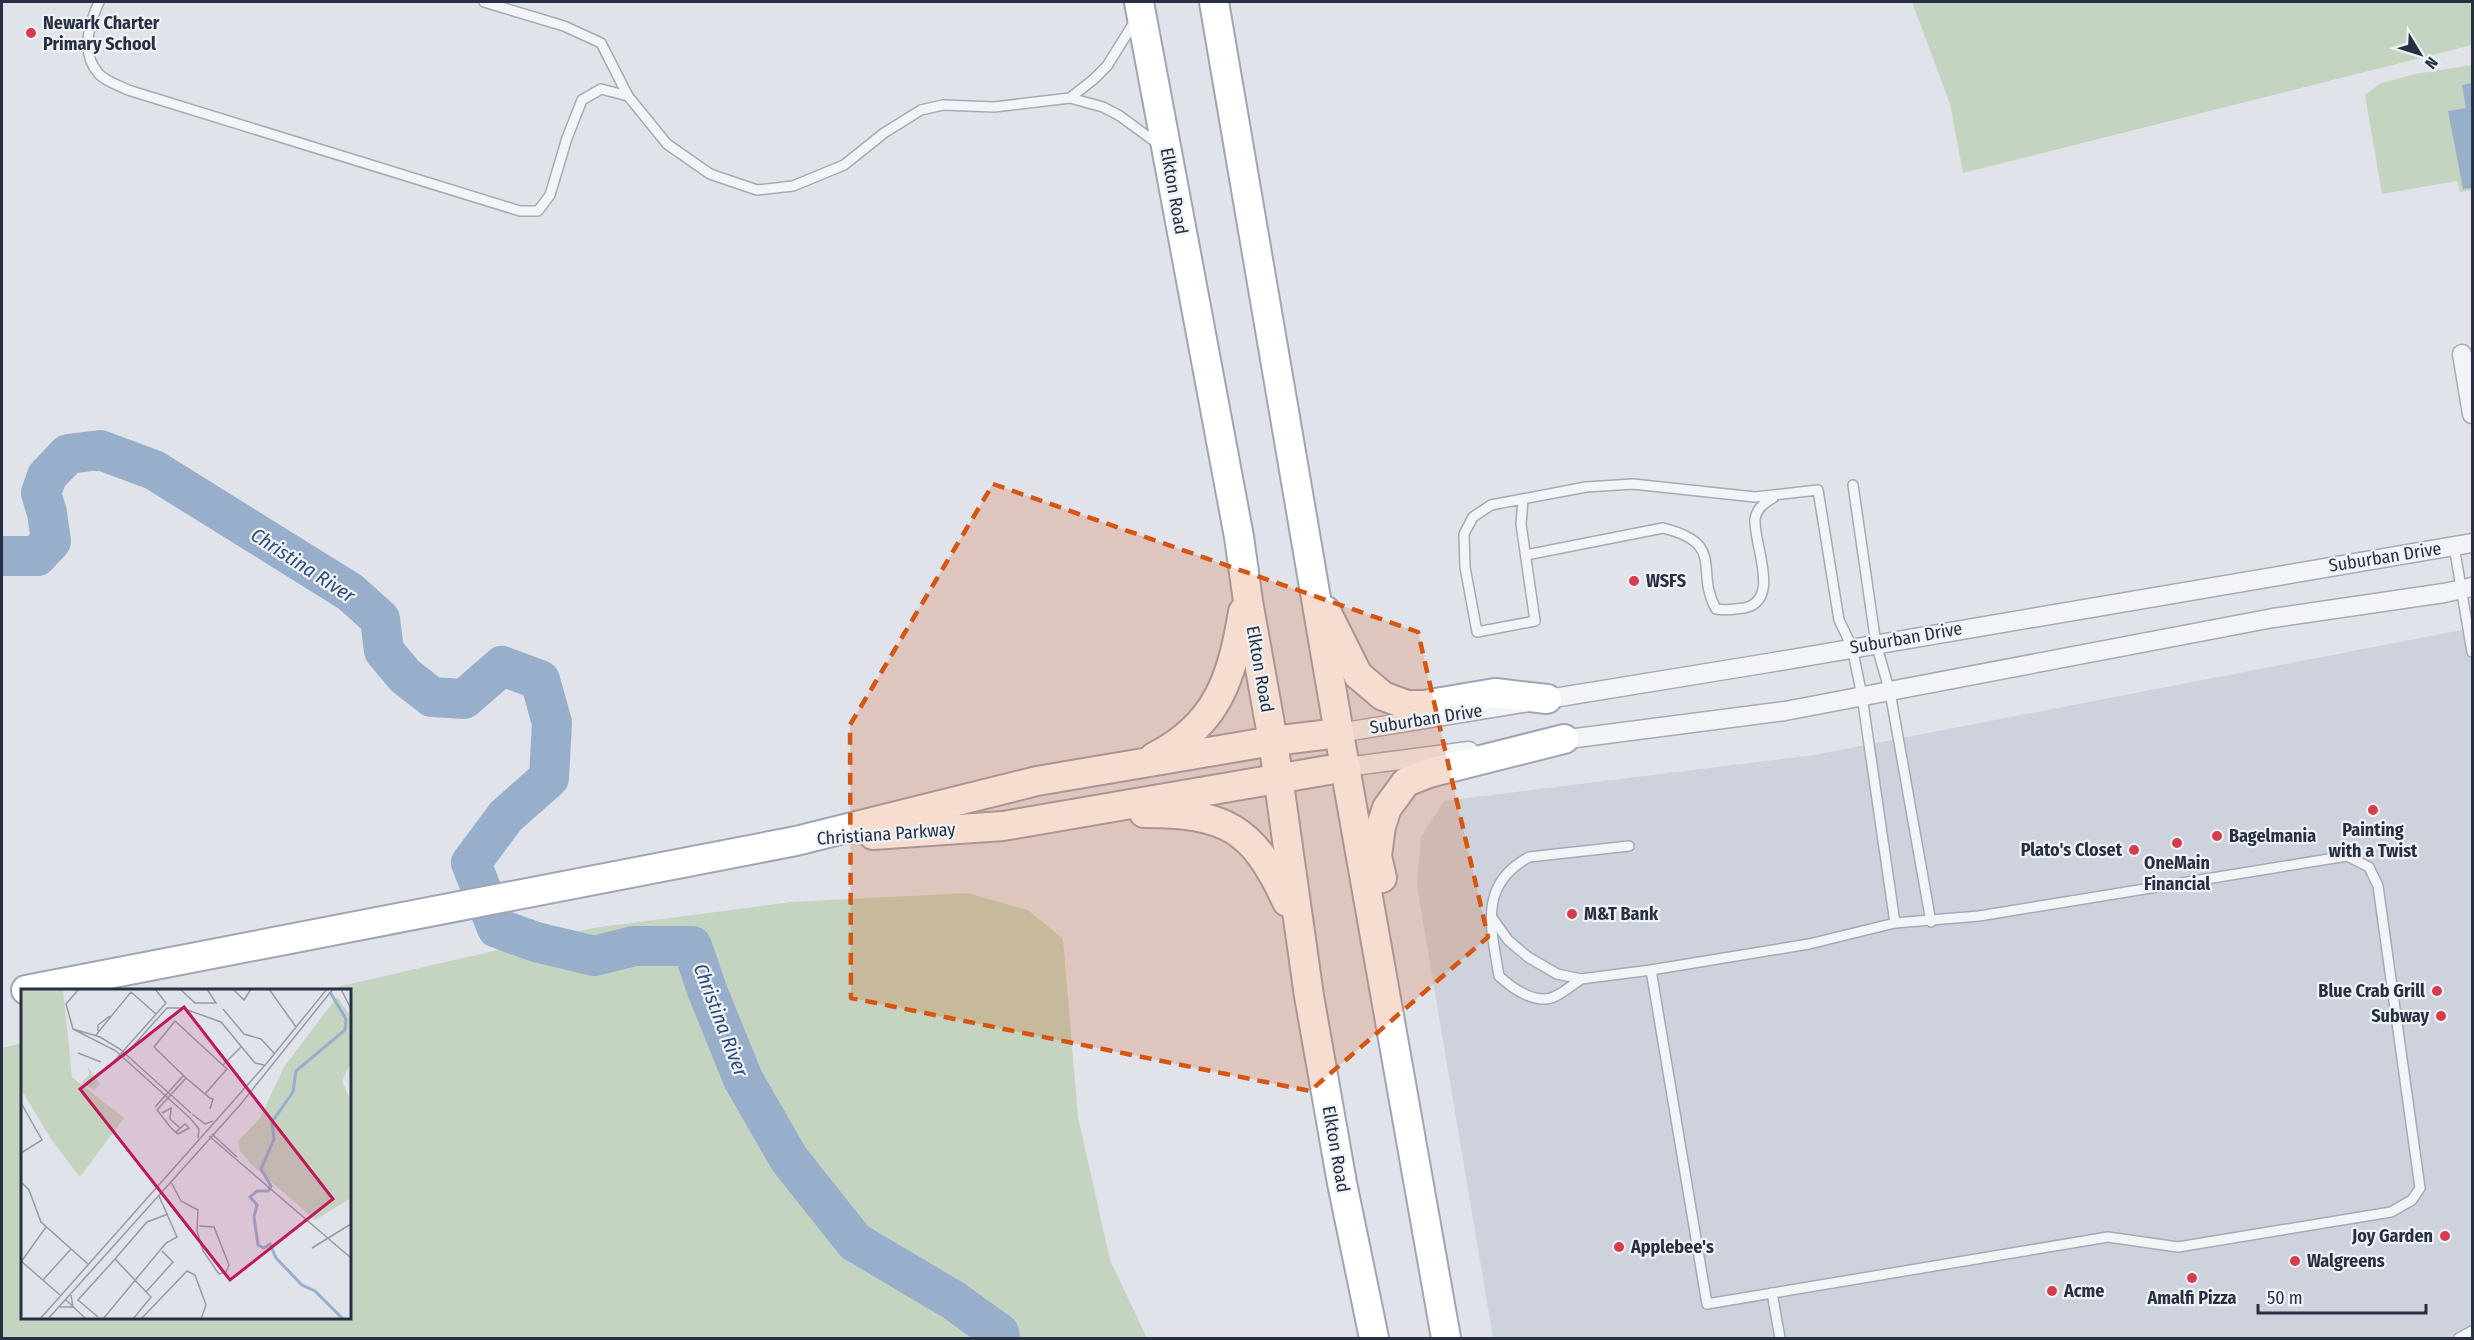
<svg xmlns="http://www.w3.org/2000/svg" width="2474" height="1340" font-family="'Fira Sans Condensed',sans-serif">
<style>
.built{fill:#cdd2dc}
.green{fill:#c4d4c0}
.water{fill:#98afcc}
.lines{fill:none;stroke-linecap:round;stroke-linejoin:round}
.river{stroke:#98afcc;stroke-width:40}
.service-casing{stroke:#a5aab4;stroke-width:12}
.minor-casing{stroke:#a5aab4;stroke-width:21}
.primary-casing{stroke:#9ea6b6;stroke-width:32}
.service{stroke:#f3f4f8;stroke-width:9}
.minor{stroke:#f3f4f8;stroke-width:18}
.primary{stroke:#fff;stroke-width:28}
.marked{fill:#d55511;fill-opacity:0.2;stroke:#d55511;stroke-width:4.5;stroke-dasharray:12 8;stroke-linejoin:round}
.poi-dot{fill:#d73c4b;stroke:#eff2f7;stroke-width:2}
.labels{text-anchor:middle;stroke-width:4.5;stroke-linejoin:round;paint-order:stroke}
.poi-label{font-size:18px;font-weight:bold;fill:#273042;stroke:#eff2f7;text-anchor:start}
.street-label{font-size:18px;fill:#273042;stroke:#eff2f7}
.water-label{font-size:20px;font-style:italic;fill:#2e4c79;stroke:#eff2f7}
.inset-river{fill:none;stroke:#98afcc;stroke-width:3}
.inset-road{fill:none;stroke:#969ba7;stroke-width:1.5}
.view{fill:#c2185b;fill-opacity:0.15;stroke:#c2185b;stroke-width:3}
.inset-edge{fill:none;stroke:#273042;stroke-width:3}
</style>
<rect width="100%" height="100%" fill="#e0e3ea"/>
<polygon class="built" points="2472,628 2472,1338 1493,1338 1417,885 1421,837 1444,801 1814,755"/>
<g class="green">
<polygon points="1912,2 2472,2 2472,45 1963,173 1950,104"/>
<polygon points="2472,65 2472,190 2460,192 2457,181 2382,194 2365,95 2381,83 2415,74"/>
<polygon points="967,893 1028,910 1063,939 1078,1117 1110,1260 1147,1338 2,1338 2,1048 22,1043 22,1318 350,1318 350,990 324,990 593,928 792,902"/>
</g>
<polygon class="water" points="2472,83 2472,188 2463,189 2448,111 2466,108 2462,85"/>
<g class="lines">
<polyline class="river" points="2,556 37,556 51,541 47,513 41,493 47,476 68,454 100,450 154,470 350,592 380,619 384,651 405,676 432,697 464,699 502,666 540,680 552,723 549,778 506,816 471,863 497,928 536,942 594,956 634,946 692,946 707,990 743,1079 789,1159 855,1242 953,1300 999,1333 1000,1338"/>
<g class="service-casing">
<g id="service">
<path d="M99,2C89,24 80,53 99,74C105,81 120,86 128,90L520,211H538L550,195L567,138L582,100L601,89L628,96"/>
<polyline points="484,2 564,26 601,43 628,96 667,144 710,174 757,190 793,186 844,165 884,133 921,110 943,105 994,107 1070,98 1103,107 1120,116 1158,144"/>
<polyline points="1070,98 1094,79 1107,66 1135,21"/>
<polyline points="1853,485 1876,644 1890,692 1931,922"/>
<polyline points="1523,500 1521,524 1535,621 1477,632 1465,567 1464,534 1473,517 1491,505 1586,487 1633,484 1755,497 1818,490 1839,620 1852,647 1862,696 1895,923"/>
<polyline points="2454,546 2472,652"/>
<path d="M1526,555L1663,528C1727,544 1694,570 1716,609C1726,611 1734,609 1744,608C1782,601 1753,543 1755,519C1757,508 1764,503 1773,498"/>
<polyline points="1493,919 1508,940 1528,957 1557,974 1581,979 1651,970 1809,944 1895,923 1979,916 2347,856 2369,867 2378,886 2420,1188 2412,1200 2391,1212 2178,1247 2108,1237 1707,1304 1651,970"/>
<path d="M1581,979C1573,985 1565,991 1556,996C1537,1006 1513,989 1499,976C1491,927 1478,885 1529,857L1629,846"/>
<polyline points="1772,1293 1780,1338"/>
<polyline points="2459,1338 2472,1331"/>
</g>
</g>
<g class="minor-casing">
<g id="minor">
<polyline points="2462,354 2472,414"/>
<polyline points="1339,733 1768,663 2472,543"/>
<polyline points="1553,741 1785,711 2273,618 2444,593 2472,587"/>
<polyline points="1346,767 1469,751"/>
</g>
</g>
<g class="primary-casing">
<g id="primary">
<polyline points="1139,2 1239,537 1248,601 1273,741 1309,996 1342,1183 1374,1338"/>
<polyline points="1214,2 1339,733 1446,1338"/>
<polyline points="1326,611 1358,675 1383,696 1407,705 1424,705 1495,693 1547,699"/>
<path d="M1154,757C1218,725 1232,677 1243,612"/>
<path d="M1144,813C1225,813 1253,827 1287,902"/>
<polyline points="873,835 1003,826 1346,767"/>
<polyline points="1382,878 1377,856 1381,826 1387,808 1406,782 1429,773 1564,739"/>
<polyline points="26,990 796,841 1037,781 1273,741 1339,733"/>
</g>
</g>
<use href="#service" class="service"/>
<use href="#minor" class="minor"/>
<use href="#primary" class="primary"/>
</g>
<path class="marked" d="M993,484L1418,632L1488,937L1310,1091L851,998L850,725Z"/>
<g class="poi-dot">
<circle cx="31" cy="33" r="6"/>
<circle cx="1634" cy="581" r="6"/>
<circle cx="2373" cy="810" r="6"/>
<circle cx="2217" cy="836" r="6"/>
<circle cx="2177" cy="843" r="6"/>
<circle cx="2134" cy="850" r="6"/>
<circle cx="1572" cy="914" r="6"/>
<circle cx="2437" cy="991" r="6"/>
<circle cx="2441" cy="1016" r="6"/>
<circle cx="2445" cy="1236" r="6"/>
<circle cx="1619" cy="1247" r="6"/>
<circle cx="2295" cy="1261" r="6"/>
<circle cx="2192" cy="1278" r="6"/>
<circle cx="2052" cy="1291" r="6"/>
</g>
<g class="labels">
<g class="poi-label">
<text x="43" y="29">Newark Charter<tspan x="43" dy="21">Primary School</tspan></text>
<text x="1646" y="587">WSFS</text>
<text x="2373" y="836" text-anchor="middle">Painting<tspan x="2373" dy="21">with a Twist</tspan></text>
<text x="2229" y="842">Bagelmania</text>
<text x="2122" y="856" text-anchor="end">Plato's Closet</text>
<text x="2177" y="869" text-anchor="middle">OneMain<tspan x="2177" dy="21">Financial</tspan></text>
<text x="1584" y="920">M&amp;T Bank</text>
<text x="2425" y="997" text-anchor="end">Blue Crab Grill</text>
<text x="2429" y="1022" text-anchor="end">Subway</text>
<text x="2433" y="1242" text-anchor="end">Joy Garden</text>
<text x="1631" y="1253">Applebee's</text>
<text x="2307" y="1267">Walgreens</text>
<text x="2064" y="1297">Acme</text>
<text x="2192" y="1304" text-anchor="middle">Amalfi Pizza</text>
</g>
<g class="street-label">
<text transform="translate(1174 191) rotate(80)" y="6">Elkton Road</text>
<text transform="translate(2385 557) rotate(-9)" y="6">Suburban Drive</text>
<text transform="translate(1906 638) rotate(-10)" y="6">Suburban Drive</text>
<text transform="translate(1260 669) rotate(80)" y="6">Elkton Road</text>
<text transform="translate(1426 719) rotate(-9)" y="6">Suburban Drive</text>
<text transform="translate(886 834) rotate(-4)" y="6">Christiana Parkway</text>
<text transform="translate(1336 1149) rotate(80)" y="6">Elkton Road</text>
</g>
<g class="water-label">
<text transform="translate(303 565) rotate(33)" y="7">Christina River</text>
<text transform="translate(721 1020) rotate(69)" y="7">Christina River</text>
</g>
</g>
<g transform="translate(21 989)">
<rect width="330" height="330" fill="#e0e3ea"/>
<path d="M0,0H42L51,88L103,129L59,188L30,150L0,100ZM316,8L330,28V73L321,92L330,112V209L294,231L230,175L219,162L217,152L239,129L263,78ZM67,78L79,95L73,102L61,93L68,86Z" fill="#c4d4c0"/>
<path class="inset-river" d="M309,3L325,30L324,41L275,82L272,103L251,133L253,150L240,180L250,197L247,202H236L229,208L236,216L233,228L237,256L243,259L249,255L255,269L281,296L294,302L322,330"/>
<path class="inset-road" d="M159,0L174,14H195L186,0M212,0L223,11L230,0M248,0L275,38M320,0L330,20M202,20L223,45L240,50L253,64M52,40L95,62L169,129M52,40L79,48L99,60L170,124M52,40L45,15L58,0M77,42V36L89,27M75,46L110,3L135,25M57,64L80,73M102,68L146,19H161L200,33L234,74L243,76M202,76L220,58M87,79L145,14L134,0M184,105L206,80L154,32L133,58L165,89L189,109L192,110L189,120M0,114L21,151L0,164M134,118L163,86M141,124L150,119L149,130L159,139M171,125L184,135L192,132M169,129L178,140L177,149M155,143L164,135L168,139L157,145L150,139L147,135L136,121L165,89M191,145L216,168M188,147L330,269M0,193L8,201L20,233L67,275M150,193L160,212L177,221L176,242L182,262L198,285L205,283L208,276L193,238L178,237M291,259L330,235M0,272L39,306M0,273L25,238M22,291L50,260M125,303L152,273L141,262M44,310L65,330M39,318H52L50,306M77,328L57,311L94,270M19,330L245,75L306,0M27,330L219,116L312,0M82,330L145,254L156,248L138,207M112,330L130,308L94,270L126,233L147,225M120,330L166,282L174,286L185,316L180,330"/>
<path class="view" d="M163,18L312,210L209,291L59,100Z"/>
<rect width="330" height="330" class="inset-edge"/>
</g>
<rect width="2474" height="1340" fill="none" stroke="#273042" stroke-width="6"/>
<g transform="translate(2420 54) rotate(128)" stroke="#eff2f7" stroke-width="4.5" paint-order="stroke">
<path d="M0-4.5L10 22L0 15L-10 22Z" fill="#273042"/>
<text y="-9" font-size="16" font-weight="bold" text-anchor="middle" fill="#273042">N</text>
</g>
<path d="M2258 1304v9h168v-9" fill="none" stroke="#273042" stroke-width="3"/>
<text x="2267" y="1304" font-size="18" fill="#273042" stroke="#eff2f7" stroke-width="4.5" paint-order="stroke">50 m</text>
</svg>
